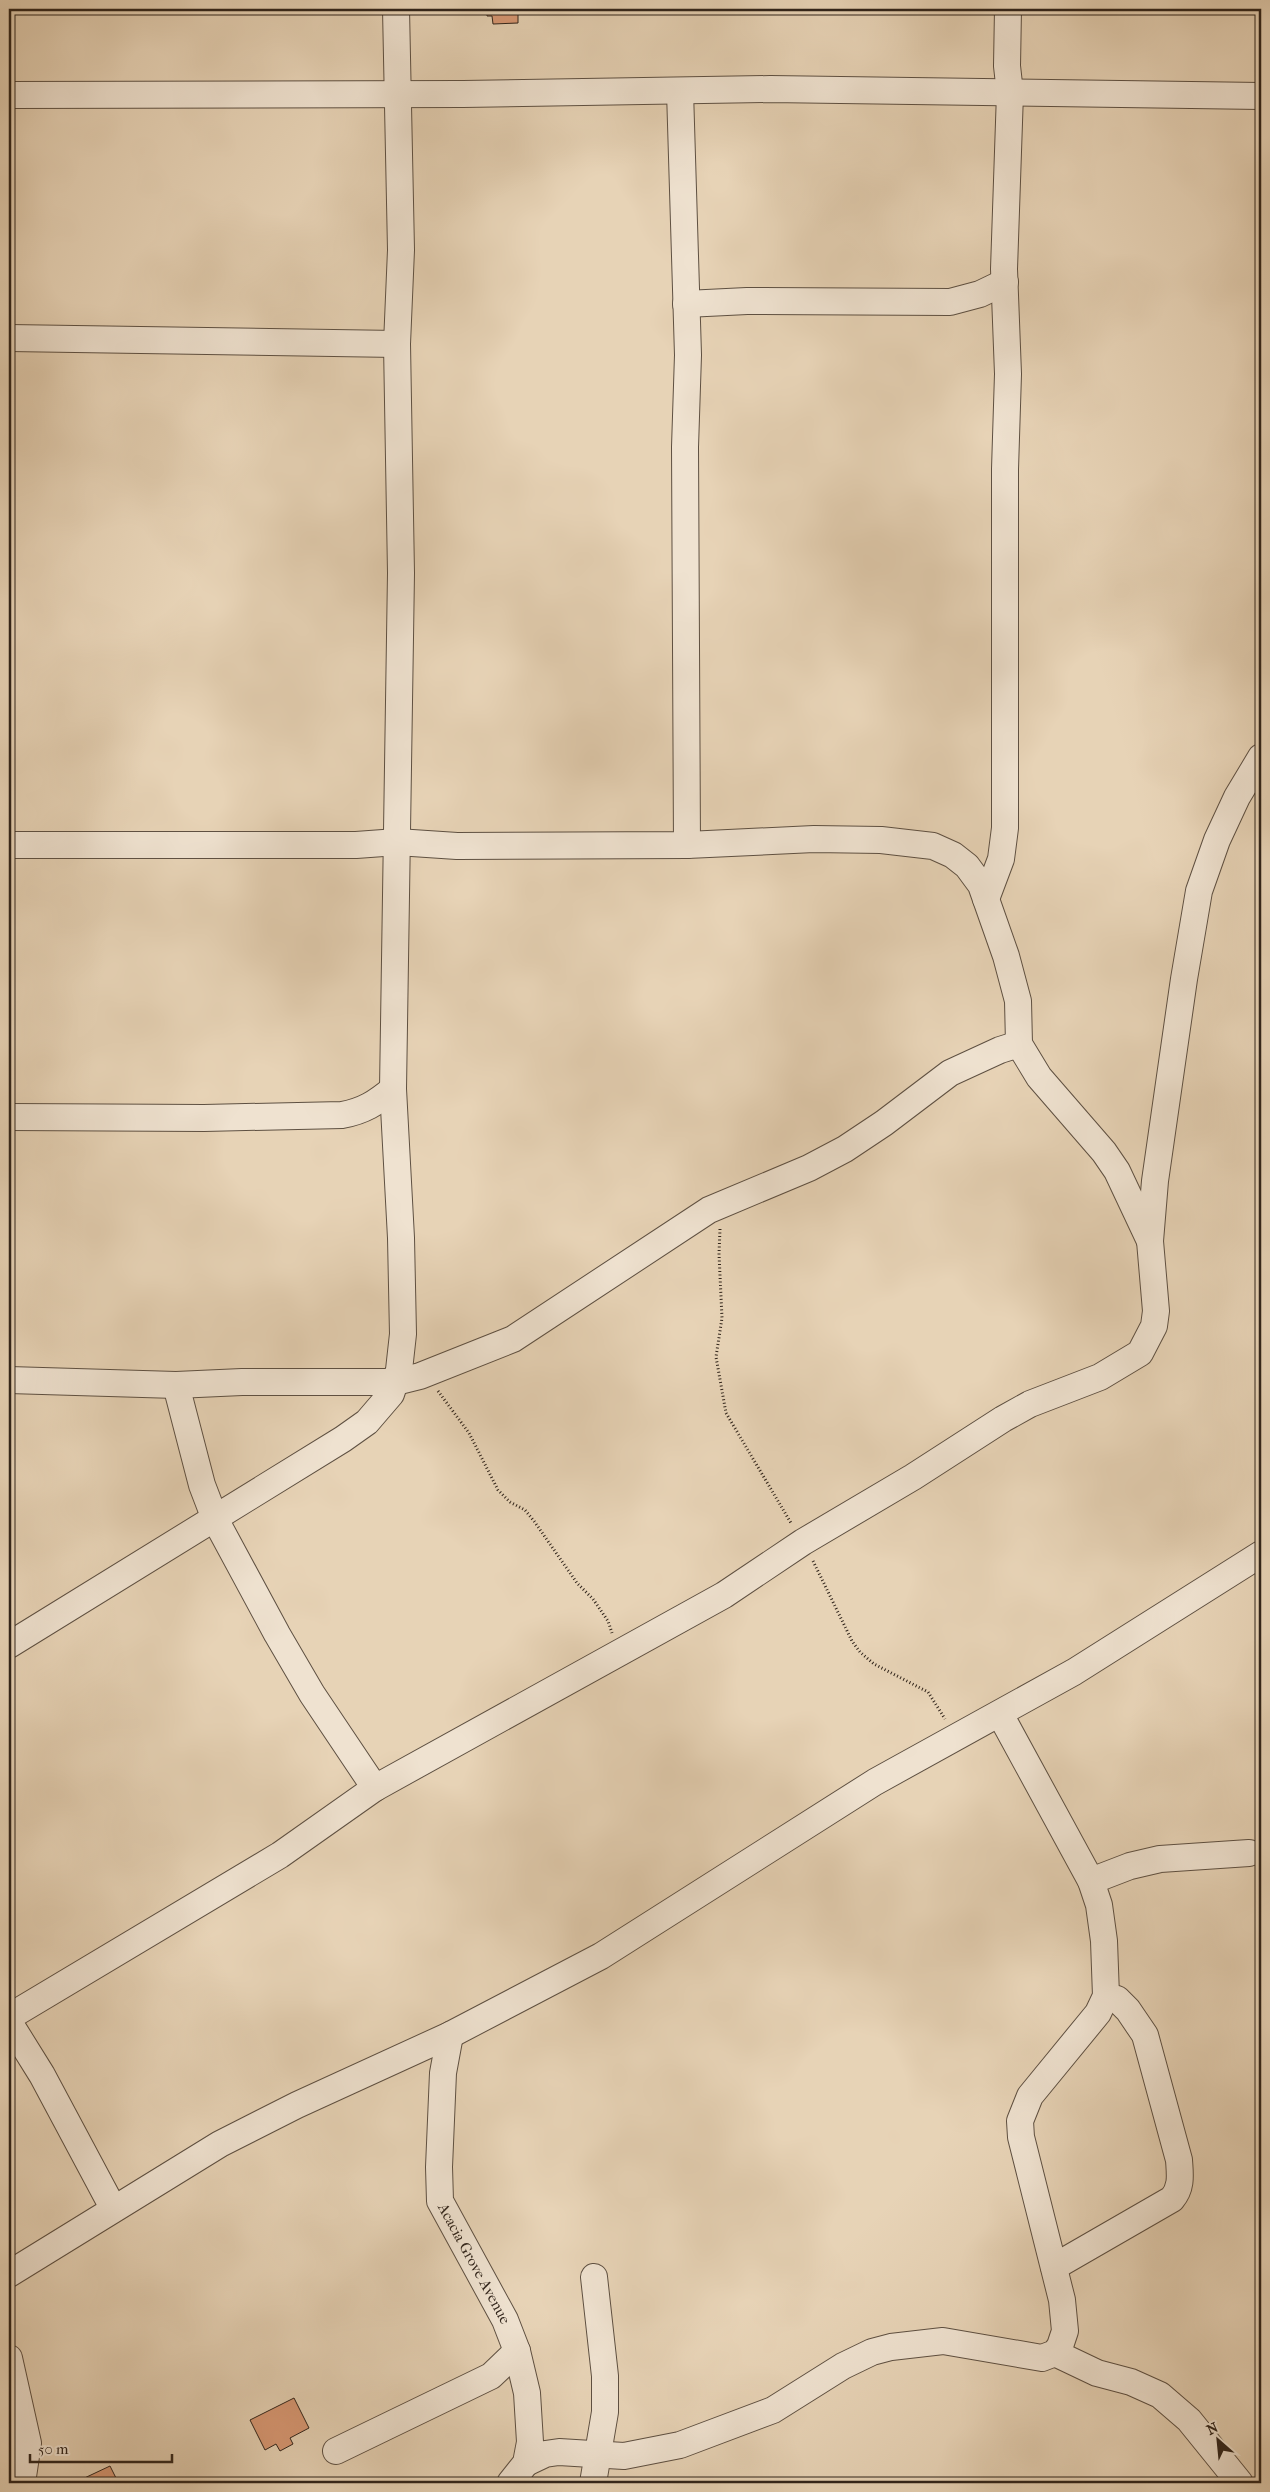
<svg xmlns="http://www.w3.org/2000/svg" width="1270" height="2492" font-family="'IM FELL French Canon',serif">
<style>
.building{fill:#d99975;stroke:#30241b}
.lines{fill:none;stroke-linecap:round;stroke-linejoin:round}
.minor-casing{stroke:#5e5042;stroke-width:28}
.path{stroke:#30241b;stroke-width:3;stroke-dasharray:1 2.5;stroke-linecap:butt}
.minor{stroke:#efe2d0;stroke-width:26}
.labels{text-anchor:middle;stroke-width:4;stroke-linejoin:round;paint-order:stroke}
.street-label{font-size:15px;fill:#30241b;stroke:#efe2d0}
</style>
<rect width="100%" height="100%" fill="#e7d3b6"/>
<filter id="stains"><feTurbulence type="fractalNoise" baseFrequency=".004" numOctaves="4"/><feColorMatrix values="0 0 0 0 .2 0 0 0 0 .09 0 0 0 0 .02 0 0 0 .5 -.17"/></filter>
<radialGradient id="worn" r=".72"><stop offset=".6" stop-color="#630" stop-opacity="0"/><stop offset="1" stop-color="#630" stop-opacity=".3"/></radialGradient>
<g class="building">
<polygon points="487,9 522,9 518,9 518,23 493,24 492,16 487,16"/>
<polygon points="294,2398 309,2428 290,2438 293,2444 280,2451 276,2444 265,2450 250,2420"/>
<polygon points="110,2466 118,2482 76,2483 76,2482"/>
</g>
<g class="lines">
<g class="minor-casing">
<g id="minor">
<polyline points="680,91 688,355 685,447 687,845"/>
<polyline points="9,95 463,94 770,89 1261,96"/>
<polyline points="686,304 747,301 950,302 980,294 1005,282"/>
<polyline points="9,338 397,344"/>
<polyline points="9,845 356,845 397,842 457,846 687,845 814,839 881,840 933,846 953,855 967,866 981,885 1006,956 1018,1001 1019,1044 1039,1077 1104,1152 1117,1171 1149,1239"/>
<polyline points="986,899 1001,859 1005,828 1005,469 1008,374 1004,269 1010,93 1007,66 1008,9"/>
<path d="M9,1117L204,1118L342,1115C364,1111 376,1103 393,1089"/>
<polyline points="9,1380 176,1385 242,1382 396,1382 420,1376 513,1339 709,1210 809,1168 845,1149 884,1123 950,1073 1000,1050 1019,1044"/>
<polyline points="176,1385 202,1485 215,1519 277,1634 312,1694 375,1788"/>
<polyline points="9,1645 343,1439 367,1422 391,1394 399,1370 403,1334 401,1238 393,1089 401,573 397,344 401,250 396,9"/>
<polyline points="1091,1881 1130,1866 1160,1859 1249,1853"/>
<polyline points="9,2017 280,1855 375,1788 724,1595 803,1542 913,1477 1003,1419 1030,1404 1100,1377 1140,1353 1154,1326 1156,1311 1150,1241 1155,1181 1184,979 1199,891 1217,840 1237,797 1261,757"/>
<polyline points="9,2022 42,2075 113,2208"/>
<path id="s1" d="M450,2035L443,2073L439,2167L440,2201L505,2320L517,2351L527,2393L530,2442L526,2463L510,2483"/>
<path d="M1054,2267L1172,2199C1182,2187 1180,2175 1179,2160L1145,2035L1128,2010L1117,1999L1106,1996"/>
<polyline points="9,2274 220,2144 297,2105 450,2035 601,1956 875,1782 1074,1672 1261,1554"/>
<polyline points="1055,2353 1097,2373 1131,2382 1160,2395 1189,2420 1240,2483"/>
<polyline points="9,2358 28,2443 22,2483"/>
<polyline points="336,2451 491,2376 517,2351"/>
<polyline points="526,2463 545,2454 559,2452 624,2456 680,2445 773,2410 843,2366 872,2352 891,2347 943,2341 1042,2358 1055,2353 1060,2346 1065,2331 1062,2300 1021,2137 1020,2121 1030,2096 1098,2013 1106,1996 1104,1941 1099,1905 1091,1881 1000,1714"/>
<polyline points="593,2483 605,2412 605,2376 594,2277"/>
</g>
</g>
<g class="path">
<polyline points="720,1229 719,1254 722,1318 716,1357 726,1413 791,1523"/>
<polyline points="438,1391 469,1433 498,1490 510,1502 525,1510 534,1521 577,1583 593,1599 608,1621 612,1633"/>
<polyline points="813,1561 852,1641 860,1652 874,1664 928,1692 945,1719"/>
</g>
<use href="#minor" class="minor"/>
</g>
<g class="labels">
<g class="street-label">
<text dy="5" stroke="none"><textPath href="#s1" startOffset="238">Acacia Grove Avenue</textPath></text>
</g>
</g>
<rect width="1270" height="2492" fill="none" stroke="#e7d3b6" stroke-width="30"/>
<rect x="10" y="10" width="1250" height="2472" fill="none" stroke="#30241b" stroke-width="2.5"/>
<rect x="15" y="15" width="1240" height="2462" fill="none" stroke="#30241b"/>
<g transform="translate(1218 2440) rotate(333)" stroke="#efe2d0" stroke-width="4" paint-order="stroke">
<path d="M0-4L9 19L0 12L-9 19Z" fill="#30241b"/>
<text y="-8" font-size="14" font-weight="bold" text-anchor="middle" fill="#30241b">N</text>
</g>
<path d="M30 2454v8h142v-8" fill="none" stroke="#30241b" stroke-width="2.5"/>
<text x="38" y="2454" font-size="15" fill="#30241b" stroke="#efe2d0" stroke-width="4" paint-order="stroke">50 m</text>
<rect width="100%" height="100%" filter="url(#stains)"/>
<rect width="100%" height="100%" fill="url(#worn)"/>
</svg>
